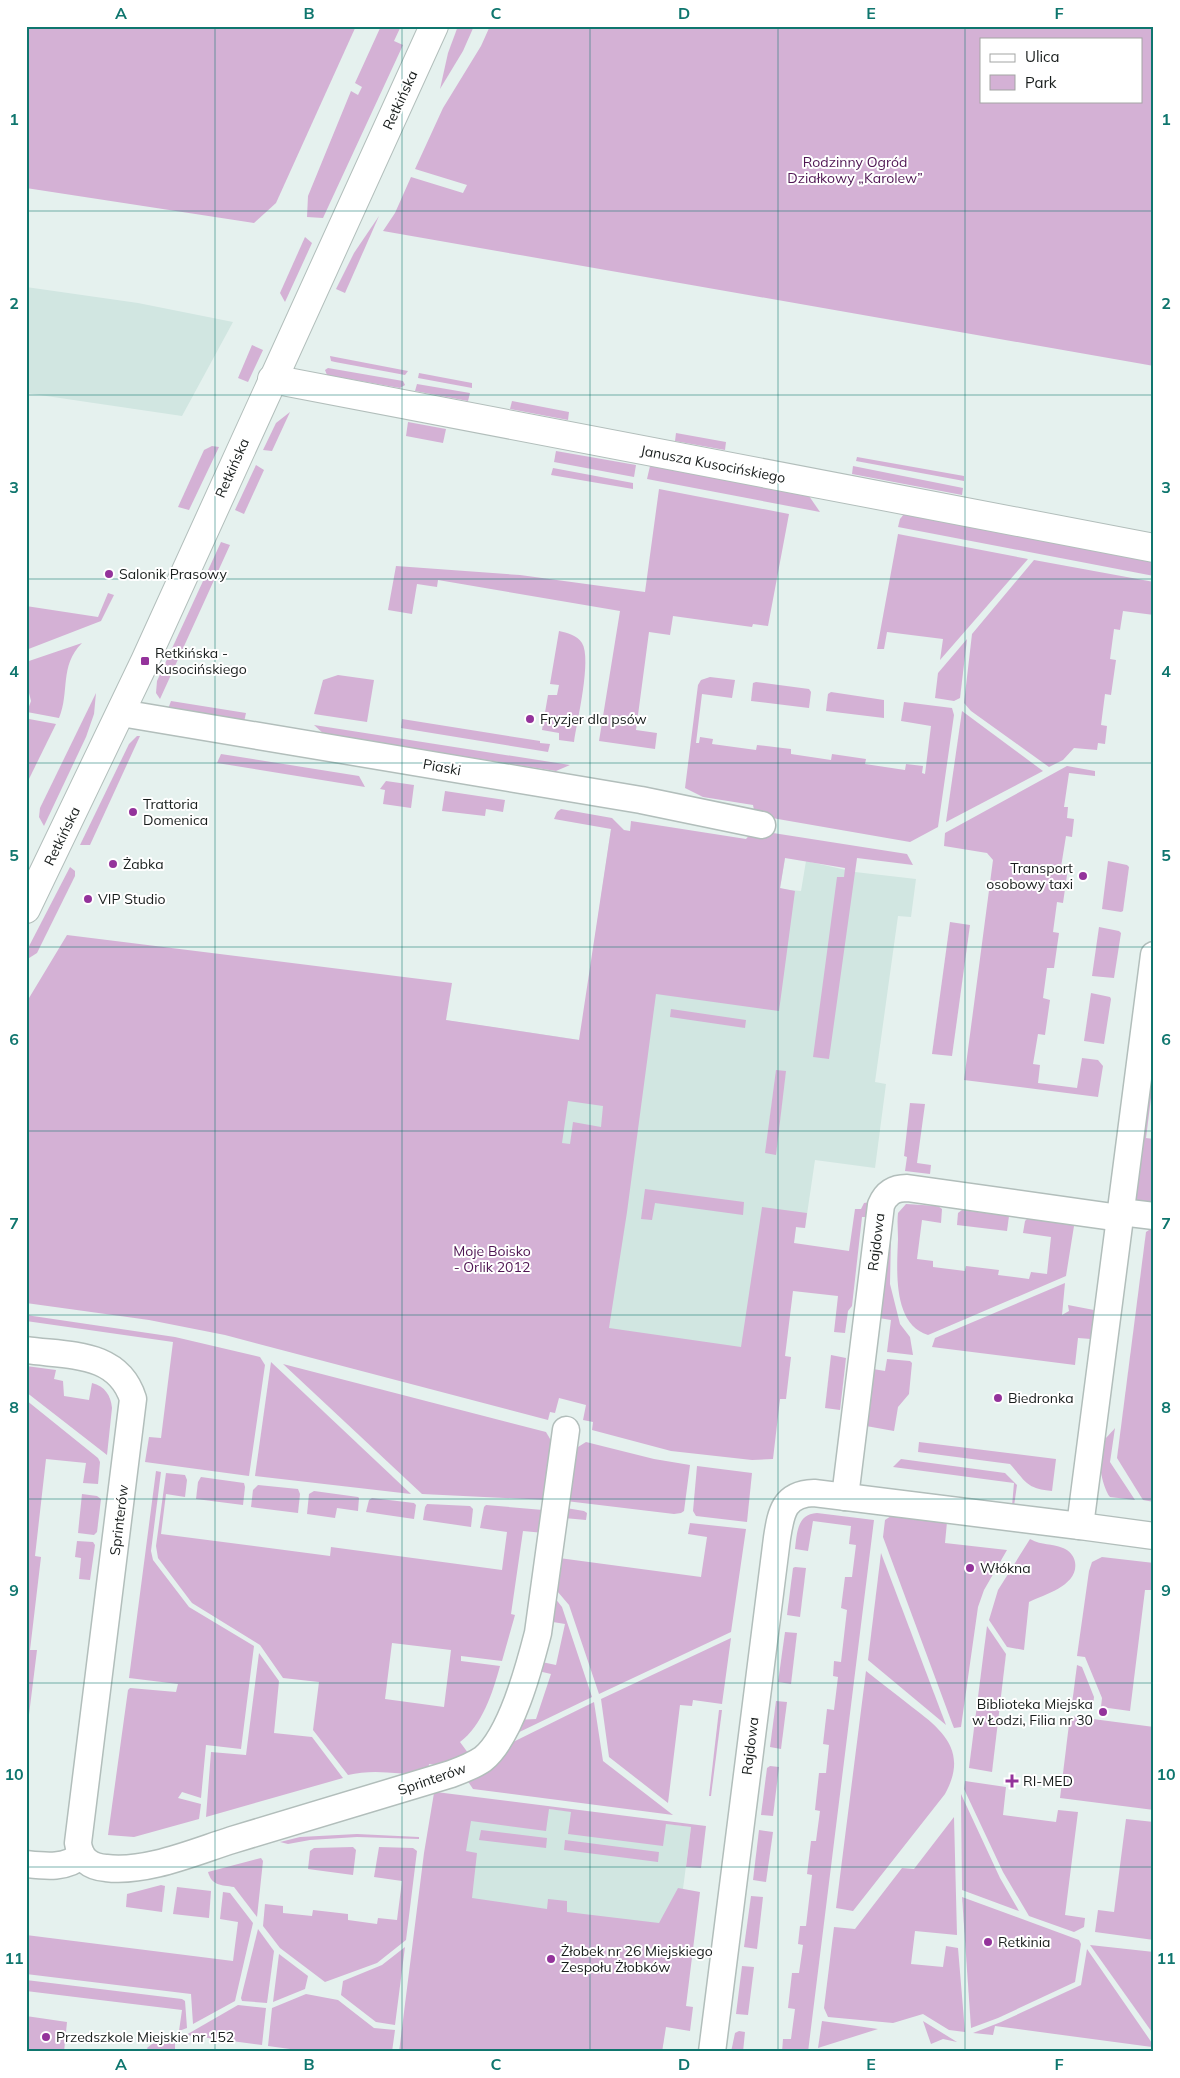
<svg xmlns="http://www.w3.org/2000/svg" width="1180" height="2078" font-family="Mulish,sans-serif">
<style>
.built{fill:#d1e6e1}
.green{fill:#d4b1d5;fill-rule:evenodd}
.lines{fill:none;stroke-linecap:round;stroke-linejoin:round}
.street-casing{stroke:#b2bebb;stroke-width:29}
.secondary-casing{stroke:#b2bebb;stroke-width:30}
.street{stroke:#fff;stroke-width:26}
.secondary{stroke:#fff;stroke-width:28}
.grid{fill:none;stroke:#0f766e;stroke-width:1;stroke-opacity:0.55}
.poi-dot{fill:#94339b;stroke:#fff;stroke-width:2}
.labels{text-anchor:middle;stroke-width:4;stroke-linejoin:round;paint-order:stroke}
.street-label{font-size:14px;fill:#181d1c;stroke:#fff}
.park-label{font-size:14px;fill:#4f1653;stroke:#fff}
.poi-label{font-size:14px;fill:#181d1c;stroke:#fff;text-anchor:start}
.neatline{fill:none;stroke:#0f766e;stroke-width:2}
.grid-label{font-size:16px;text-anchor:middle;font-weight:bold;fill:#0f766e}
</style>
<rect width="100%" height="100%" fill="#e5f1ee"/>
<g class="built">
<polygon points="26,287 138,303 233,322 182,416 26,393"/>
<polygon points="611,829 785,858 780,889 801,891 806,861 855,872 916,879 911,917 898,916 875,1082 886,1084 875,1168 815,1160 805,1228 796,1227 794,1241 763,1237 743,1365 395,1320 445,1020 580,1040"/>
<polygon points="450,1796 691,1827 662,2052 418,2029"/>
</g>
<g class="green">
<polygon points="26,26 356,26 276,203 254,223 26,188"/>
<polygon points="381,26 401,26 394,41 403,45 323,218 307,217 308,196 351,91 358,95 362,87 355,83"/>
<polygon points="458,26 474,26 463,51 440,89 448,53"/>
<path d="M490,26H1154V366L383,231L395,213L411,177L463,193L467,185L415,169L443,108L481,46ZM981,39H1141V101H981Z"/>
<polygon points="379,216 345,293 336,289 354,253"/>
<polygon points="305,237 312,243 285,302 280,293"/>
<polygon points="252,345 263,350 248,382 238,378"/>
<polygon points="330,356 408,371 405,375 335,362 331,361"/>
<polygon points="328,368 403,381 405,385 400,388 327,375 325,370"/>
<polygon points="419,373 472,383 472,388 418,378"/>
<polygon points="417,384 470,393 468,401 415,391"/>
<polygon points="512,401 569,412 568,420 510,409"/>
<polygon points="290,412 272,451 263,450 276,423"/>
<polygon points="408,422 446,429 443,443 406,436"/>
<polygon points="676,433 726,442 725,450 675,441"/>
<polygon points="212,446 219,447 189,510 178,507 204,450"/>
<polygon points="556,451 636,465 634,477 554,462"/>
<polygon points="857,457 964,476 964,481 856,461"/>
<polygon points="256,465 264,470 244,514 235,510"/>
<polygon points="650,466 809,496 820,512 647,479"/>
<polygon points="853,466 963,488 962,495 852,474"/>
<polygon points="553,468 633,483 633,489 551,475"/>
<polygon points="659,489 789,514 768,626 753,624 752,627 673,616 670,635 649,632 636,730 657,733 655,749 599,741 620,611 438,580 437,587 417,584 412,614 388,610 396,566 520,575 645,592"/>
<polygon points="904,514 1154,561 1154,576 898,527 900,519"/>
<polygon points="898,534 1028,559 940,660 943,639 887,632 884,649 877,649"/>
<polygon points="221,542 230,545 160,699 156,693 157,681"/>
<polygon points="1034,560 1154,582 1154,615 1123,611 1120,630 1114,629 1110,659 1116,660 1111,695 1105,694 1101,725 1107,726 1105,744 1098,743 1097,750 1074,748 1063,760 1049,767 971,711 964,703 972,634"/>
<polygon points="108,593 114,595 101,621 26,650 26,606 98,617"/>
<path d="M559,631C567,633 577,635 582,643C592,659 577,721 574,742L559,740V733L542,730L548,695H557L559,685L550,684Z"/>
<polygon points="967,639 960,698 954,701 935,698 938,673"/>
<path d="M82,643C59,666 70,692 59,718L27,712L31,701L26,681V662Z"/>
<polygon points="338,675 374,680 367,722 314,714 323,680"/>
<polygon points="710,677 735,680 732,698 702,694 696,743 699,743 700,737 713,739 712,744 756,750 757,745 791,749 791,754 831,760 832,754 866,759 865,764 905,770 906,764 923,766 922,773 925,774 931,726 901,721 904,702 952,708 954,715 938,827 910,842 755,815 753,805 703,797 685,788 698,685 701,680"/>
<polygon points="756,682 809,689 811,692 809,708 751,701 753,683"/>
<polygon points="831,692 884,700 884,718 826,711 828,694"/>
<polygon points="96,693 94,714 86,737 44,826 39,817 40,808"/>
<polygon points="171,701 246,713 244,722 168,709"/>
<polygon points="962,711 1043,771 946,822"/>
<polygon points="29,719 56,724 26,785 26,725"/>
<polygon points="402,719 540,741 540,743 550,744 548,752 401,728"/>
<polygon points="314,725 570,765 556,771 325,735"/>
<polygon points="137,736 140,736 90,845 80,845 129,744"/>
<polygon points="221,754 359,776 365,787 217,763"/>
<polygon points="1067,766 1095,771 1095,776 1069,773 1064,807 1068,807 1067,818 1074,819 1072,837 1066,836 1061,867 1068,868 1063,903 1057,902 1053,932 1059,933 1054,968 1047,968 1043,998 1050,1000 1045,1035 1038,1034 1033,1064 1040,1065 1038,1083 1077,1088 1082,1058 1098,1060 1103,1066 1098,1097 964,1080 993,860 987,853 944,846 945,833"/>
<polygon points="386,781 414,785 411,808 383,804 385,790 380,789"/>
<polygon points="445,791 505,800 503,812 486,809 485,816 442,811"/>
<path d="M561,809L612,818L624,830L630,831L631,821L746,839L754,830L907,854L913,865L857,858L829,1059L813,1057L837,877H844L845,868L785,858L780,888L795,891L779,1011L656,994L627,1212L609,1328L741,1347L762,1207L807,1213L805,1228L796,1227L794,1243L849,1251L855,1209H861L864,1203L871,1202L868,1217H862L852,1306L848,1311L845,1333L834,1332L838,1296L793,1291L785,1356L791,1357L786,1399H780L773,1459L752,1460L671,1451L592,1430L593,1422L583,1420L586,1405L559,1398L555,1413L550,1412L548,1420L225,1335L149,1320L26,1303V1003L67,935L452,983L446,1020L579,1040L611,829L554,819L557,812ZM568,1101L603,1106L601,1127L573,1122L570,1144L562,1143Z"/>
<polygon points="1108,861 1127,865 1129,867 1123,911 1121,912 1102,909"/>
<polygon points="70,867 75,871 75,876 37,953 26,960 26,952"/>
<polygon points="950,922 970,925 952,1056 932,1054"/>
<polygon points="1099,927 1119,931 1121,933 1114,978 1092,976"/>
<polygon points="1091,993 1110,997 1111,999 1104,1044 1084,1041"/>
<polygon points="671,1009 746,1020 745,1028 670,1017"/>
<polygon points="776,1070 786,1071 776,1155 765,1153"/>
<polygon points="1150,1078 1154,1079 1154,1098 1151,1098 1146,1138 1154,1139 1154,1209 1134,1207"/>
<polygon points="910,1103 925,1104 917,1163 931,1165 930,1174 905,1171 907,1157 904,1156"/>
<polygon points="645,1189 744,1202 743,1215 655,1203 652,1220 641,1219"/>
<path d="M906,1204L938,1206L942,1209L941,1223L922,1220L917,1259L933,1261V1267L965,1271L966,1266L999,1270L998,1275L1029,1279L1031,1272L1047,1274L1051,1237L1023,1233L1025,1221L1027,1219L1072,1224L1074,1226L1066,1276L928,1335C892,1324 897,1269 898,1239C898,1230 897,1222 898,1213Z"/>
<polygon points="962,1210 1009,1216 1007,1231 957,1225 958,1213"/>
<polygon points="1152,1228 1154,1228 1154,1502 1143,1500 1117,1458 1146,1232"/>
<polygon points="888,1233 891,1236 890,1284 900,1324 910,1337 913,1355 887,1352 891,1320 879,1318"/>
<polygon points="1065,1283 1062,1315 1069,1311 1068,1305 1094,1310 1091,1339 1078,1338 1075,1365 932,1347 935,1338"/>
<polygon points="26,1315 175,1337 260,1357 265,1365 249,1476 145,1462 149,1437 161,1438 173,1342 26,1321"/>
<polygon points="831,1355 846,1358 840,1410 825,1408"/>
<polygon points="887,1359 910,1361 912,1363 909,1394 898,1407 894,1431 866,1426 873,1369 885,1371"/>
<polygon points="271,1362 411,1494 255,1476"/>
<polygon points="283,1364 546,1432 556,1449 549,1500 422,1494"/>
<path d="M26,1366L56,1370L54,1379L63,1381L64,1396L89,1400L92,1383C105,1386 111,1396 112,1408L107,1455L26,1392Z"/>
<polygon points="26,1400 98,1458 100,1462 98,1484 83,1483 86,1463 46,1459 35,1556 41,1557 30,1650 37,1650 26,1739"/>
<path d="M1115,1428L1110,1462L1135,1500L1110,1497C1102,1487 1096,1455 1102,1444C1105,1438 1111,1433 1115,1428Z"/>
<polygon points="586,1442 654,1459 690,1465 684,1511 681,1513 674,1514 566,1501 570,1452"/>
<path d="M919,1442L1056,1459L1052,1491C1026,1488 1027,1483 1010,1464L918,1452Z"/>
<polygon points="901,1459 1005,1473 1017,1485 1014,1506 1012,1506 1014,1483 893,1467"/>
<polygon points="697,1466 752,1473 747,1522 696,1516 693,1511"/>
<polygon points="156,1471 161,1472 151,1551 153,1560 189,1607 254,1646 241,1749 206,1745 201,1798 182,1792 178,1798 201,1804 199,1819 134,1837 108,1835 128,1690 130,1688 176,1692 178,1684 129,1678"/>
<path d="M166,1473L185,1475L187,1480L185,1497L166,1494L161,1534L330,1556L331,1547L502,1570L507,1532L480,1528L484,1507L486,1505L543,1510L544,1533L523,1531L511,1614L515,1615L502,1661L461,1656V1661L500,1666C493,1692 482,1726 460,1742L471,1757L435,1768L436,1765L429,1764L428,1771L421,1776C398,1773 371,1769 348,1775L313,1730L319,1682L283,1678L260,1645L192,1603L158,1558L156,1546ZM392,1643L451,1650L444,1707L385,1699Z"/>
<polygon points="201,1477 244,1483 245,1487 243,1505 196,1499 198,1482"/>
<polygon points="258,1485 298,1489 300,1494 298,1513 251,1507 253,1490"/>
<polygon points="314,1491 358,1497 359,1498 358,1511 337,1508 335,1518 307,1514 309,1494"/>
<polygon points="82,1494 97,1496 101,1499 97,1532 94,1535 78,1533"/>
<polygon points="372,1498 414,1503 416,1505 414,1519 366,1512 369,1500"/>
<polygon points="427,1504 470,1506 473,1509 471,1527 423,1520 425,1507"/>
<polygon points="566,1508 584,1511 587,1513 586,1520 564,1518 559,1558 701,1577 707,1537 688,1534 690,1523 746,1529 731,1632 599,1694 569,1605 552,1585"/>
<path d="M817,1513L874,1520L808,2052H782L783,2039H791L795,2009L788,2008L792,1973H799L803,1945L798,1944L800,1926H806L812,1875L807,1874L811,1841H816L820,1811L815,1810L819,1773H826L829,1745L823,1744L827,1709L834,1710L838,1677L833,1676L834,1661L841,1662L847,1610L841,1608L845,1577H852L856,1545L849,1544L851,1526L813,1521L808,1551L795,1549C797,1533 797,1514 817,1513Z"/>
<polygon points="891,1516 947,1522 945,1543 1007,1550 984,1590 978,1607 961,1727 954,1728 952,1723 883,1537 885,1520"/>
<path d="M1030,1539C1043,1546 1051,1543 1063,1548C1069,1550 1074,1556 1075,1562C1079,1585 1046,1594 1029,1602L1024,1650L1007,1647L989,1620L998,1590Z"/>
<polygon points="77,1541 93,1542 95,1545 90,1580 79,1579 81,1558 75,1557"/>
<polygon points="881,1553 946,1725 868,1660"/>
<polygon points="1102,1557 1154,1563 1154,1590 1145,1590 1130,1711 1101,1707 1102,1698 1085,1657 1077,1656 1089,1571 1092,1562"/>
<polygon points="795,1567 806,1568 800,1617 787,1615 793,1568"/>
<polygon points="551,1593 562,1607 592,1697 507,1738 516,1720 536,1719 551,1674 534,1670 537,1661 556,1665 565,1624 547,1621"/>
<polygon points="987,1626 1006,1654 992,1772 969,1768"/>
<polygon points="785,1632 797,1633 791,1684 778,1682"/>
<polygon points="731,1638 722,1704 693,1700 692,1706 680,1705 668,1803 609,1757 601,1699"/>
<polygon points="259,1653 279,1681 274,1733 312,1737 343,1778 206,1817 211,1752 246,1755"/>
<polygon points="1077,1665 1082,1667 1094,1697 1093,1706 1072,1704"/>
<path d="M866,1671C881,1683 897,1695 912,1707C944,1731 968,1752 945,1794L853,1911L836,1908Z"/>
<polygon points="776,1701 787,1702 781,1749 770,1747"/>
<polygon points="594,1702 603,1761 673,1815 473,1789 465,1777 501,1748"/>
<polygon points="719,1710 722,1710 711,1796 709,1796"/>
<polygon points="1070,1716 1154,1727 1154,1810 1060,1798"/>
<polygon points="770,1766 779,1767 773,1816 761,1815 767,1768"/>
<polygon points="965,1781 1006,1787 1003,1815 1056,1822 1058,1810 1078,1812 1065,1915 1085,1918 1084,1927 1074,1932 1029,1916 1003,1872 964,1789"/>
<polygon points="436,1792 706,1826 701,1868 686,1867 691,1827 666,1824 663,1846 568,1834 571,1812 549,1809 546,1831 471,1821 466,1851 477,1853 472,1898 547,1909 548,1899 567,1901 567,1912 659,1923 678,1888 700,1892 686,2006 693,2007 690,2031 666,2027 662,2052 399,2052 424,1853 434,1793"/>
<polygon points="961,1794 1000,1878 1019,1911 962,1890"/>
<polygon points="954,1817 957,1935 915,1931 911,1964 943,1967 946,1946 958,1948 965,2032 949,2030 923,2014 893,2023 828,2017 824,2008 834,1927 855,1929 902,1868 914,1869"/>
<polygon points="1126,1819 1154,1822 1154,1940 1095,1932 1098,1910 1114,1912"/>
<polygon points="481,1830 547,1838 546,1848 479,1840"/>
<polygon points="759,1830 773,1832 766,1882 753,1880"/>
<polygon points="357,1834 419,1837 419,1839 357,1837 310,1840 288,1844 280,1842 300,1837"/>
<polygon points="565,1840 659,1852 658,1862 564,1850"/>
<polygon points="353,1847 356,1850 353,1875 308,1869 310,1851 314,1848"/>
<polygon points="379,1847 413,1848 417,1851 406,1940 377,1963 325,1982 280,1948 263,1926 265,1904 283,1906 283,1913 312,1916 313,1910 348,1914 348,1920 377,1924 378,1918 397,1920 402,1881 374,1877"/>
<path d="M261,1858L263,1861L257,1917L234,1887C221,1885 212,1886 208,1872Z"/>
<polygon points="161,1885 165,1886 162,1912 126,1907 127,1894"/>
<polygon points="177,1887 211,1891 209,1918 173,1914"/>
<polygon points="223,1892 230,1893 253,1923 235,2001 193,2024 191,1994 26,1974 26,1935 233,1961 238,1922 220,1919"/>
<polygon points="751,1896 763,1897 757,1949 744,1947"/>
<polygon points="962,1897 1079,1940 1081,1944 1075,1982 998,2018 971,2028"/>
<polygon points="258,1929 274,1951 267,2003 242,2001 241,1998"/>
<polygon points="1090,1945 1154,1952 1154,2035"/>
<polygon points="405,1947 395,2025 376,2022 341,1995 343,1981 382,1965"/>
<polygon points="1087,1949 1152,2043 1152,2047 995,2026 993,2035 973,2033 1001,2022 1081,1985"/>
<polygon points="279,1954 308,1976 305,1989 273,2002"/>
<polygon points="742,1966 754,1967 748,2015 736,2014"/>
<polygon points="26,1980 182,1999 185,2001 187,2028 179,2031 182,2010 26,1991"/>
<polygon points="306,1994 338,2000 374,2028 395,2030 392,2052 312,2052 268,2046 272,2008"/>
<polygon points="238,2005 266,2008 262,2045 186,2035"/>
<polygon points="26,2016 67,2022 64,2052 26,2052"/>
<polygon points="822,2021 878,2029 818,2048"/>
<polygon points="923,2021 957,2042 943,2039 931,2044"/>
<polygon points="739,2031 745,2032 743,2052 731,2052 735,2033"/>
<polygon points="162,2042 175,2043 175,2052 149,2052 147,2048 152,2044"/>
</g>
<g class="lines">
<g class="street-casing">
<g id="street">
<polyline points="121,713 641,800 762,825"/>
<polyline points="1154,955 1080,1526 1154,1536"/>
<polyline points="1121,1212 1154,1216"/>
<path d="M26,1350C68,1356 118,1351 133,1399L78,1843C80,1859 90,1867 106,1868C146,1873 194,1852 232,1840C305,1818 378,1796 451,1774C462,1770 473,1766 483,1759C511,1736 529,1668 538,1633L566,1430"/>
<path d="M845,1497L881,1205C886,1193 894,1188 907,1188L1120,1218"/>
<path d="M26,1864C44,1866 67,1869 81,1855"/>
<path d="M712,2052L777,1538C781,1512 784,1494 814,1493L1080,1526"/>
</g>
</g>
<g class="secondary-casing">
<g id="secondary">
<polyline points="272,379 1154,548"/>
<polyline points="26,909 145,661 434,26"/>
</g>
</g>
<use href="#street" class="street"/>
<use href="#secondary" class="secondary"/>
</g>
<path class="grid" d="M215,26V2052M402,26V2052M590,26V2052M778,26V2052M965,26V2052M26,211H1154M26,395H1154M26,579H1154M26,763H1154M26,947H1154M26,1131H1154M26,1315H1154M26,1499H1154M26,1683H1154M26,1867H1154"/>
<g class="poi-dot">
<circle cx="109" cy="574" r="5"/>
<rect x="140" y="656" width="10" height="10" rx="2.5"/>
<circle cx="530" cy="719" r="5"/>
<circle cx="133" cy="812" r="5"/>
<circle cx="113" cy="864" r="5"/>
<circle cx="1083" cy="876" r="5"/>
<circle cx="88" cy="899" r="5"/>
<circle cx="998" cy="1398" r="5"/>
<circle cx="970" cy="1568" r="5"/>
<circle cx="1103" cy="1712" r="5"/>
<path d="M1009.5 1773.5h5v5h5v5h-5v5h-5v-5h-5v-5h5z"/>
<circle cx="988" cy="1942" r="5"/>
<circle cx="551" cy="1959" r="5"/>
<circle cx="46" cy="2037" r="5"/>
</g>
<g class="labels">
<g class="street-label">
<text transform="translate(400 100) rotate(-65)" y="5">Retkińska</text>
<text transform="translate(713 464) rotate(11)" y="5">Janusza Kusocińskiego</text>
<text transform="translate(232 468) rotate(-66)" y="5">Retkińska</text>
<text transform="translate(442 767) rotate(10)" y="5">Piaski</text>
<text transform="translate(62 836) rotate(-64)" y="5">Retkińska</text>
<text transform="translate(876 1242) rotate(-83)" y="5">Rajdowa</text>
<text transform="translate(119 1520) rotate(-83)" y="5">Sprinterów</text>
<text transform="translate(750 1746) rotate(-83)" y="5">Rajdowa</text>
<text transform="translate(432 1779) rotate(-19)" y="5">Sprinterów</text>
</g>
<g class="park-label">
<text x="855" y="167">Rodzinny Ogród<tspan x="855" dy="16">Działkowy „Karolew”</tspan></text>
<text x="492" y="1256">Moje Boisko<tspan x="492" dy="16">- Orlik 2012</tspan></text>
</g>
<g class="poi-label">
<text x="119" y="579">Salonik Prasowy</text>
<text x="155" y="658">Retkińska -<tspan x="155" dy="16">Kusocińskiego</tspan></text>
<text x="540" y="724">Fryzjer dla psów</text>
<text x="143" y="809">Trattoria<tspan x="143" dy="16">Domenica</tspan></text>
<text x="123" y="869">Żabka</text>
<text x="1073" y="873" text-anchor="end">Transport<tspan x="1073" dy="16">osobowy taxi</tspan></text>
<text x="98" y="904">VIP Studio</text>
<text x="1008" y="1403">Biedronka</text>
<text x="980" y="1573">Włókna</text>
<text x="1093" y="1709" text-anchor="end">Biblioteka Miejska<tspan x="1093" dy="16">w Łodzi, Filia nr 30</tspan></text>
<text x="1023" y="1786">RI-MED</text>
<text x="998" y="1947">Retkinia</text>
<text x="561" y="1956">Żłobek nr 26 Miejskiego<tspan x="561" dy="16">Zespołu Żłobków</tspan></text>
<text x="56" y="2042">Przedszkole Miejskie nr 152</text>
</g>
</g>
<rect width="1180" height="2078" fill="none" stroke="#ffffff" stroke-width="55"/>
<rect x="980" y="38" width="162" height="65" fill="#ffffff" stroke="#a3a5a4"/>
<rect x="990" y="54" width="25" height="8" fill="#ffffff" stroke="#a3a5a4"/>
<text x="1025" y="62" font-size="15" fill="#181d1c">Ulica</text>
<rect x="990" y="75" width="25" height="15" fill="#d4b1d5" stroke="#a3a5a4"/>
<text x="1025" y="88" font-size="15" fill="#181d1c">Park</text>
<rect x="28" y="28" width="1124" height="2022" class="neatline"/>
<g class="grid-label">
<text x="121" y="19">A</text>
<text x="309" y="19">B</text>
<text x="496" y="19">C</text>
<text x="684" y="19">D</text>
<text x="871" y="19">E</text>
<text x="1059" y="19">F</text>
<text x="14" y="125">1</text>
<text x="1166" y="125">1</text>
<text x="14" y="309">2</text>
<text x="1166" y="309">2</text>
<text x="14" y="493">3</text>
<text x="1166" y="493">3</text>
<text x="14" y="677">4</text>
<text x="1166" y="677">4</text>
<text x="14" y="861">5</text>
<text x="1166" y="861">5</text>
<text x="14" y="1045">6</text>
<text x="1166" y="1045">6</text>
<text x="14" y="1229">7</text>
<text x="1166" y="1229">7</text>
<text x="14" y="1413">8</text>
<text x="1166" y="1413">8</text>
<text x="14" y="1596">9</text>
<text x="1166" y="1596">9</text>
<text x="14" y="1780">10</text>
<text x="1166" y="1780">10</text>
<text x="14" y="1964">11</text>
<text x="1166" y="1964">11</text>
<text x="121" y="2070">A</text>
<text x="309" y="2070">B</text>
<text x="496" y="2070">C</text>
<text x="684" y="2070">D</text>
<text x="871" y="2070">E</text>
<text x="1059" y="2070">F</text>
</g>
</svg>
